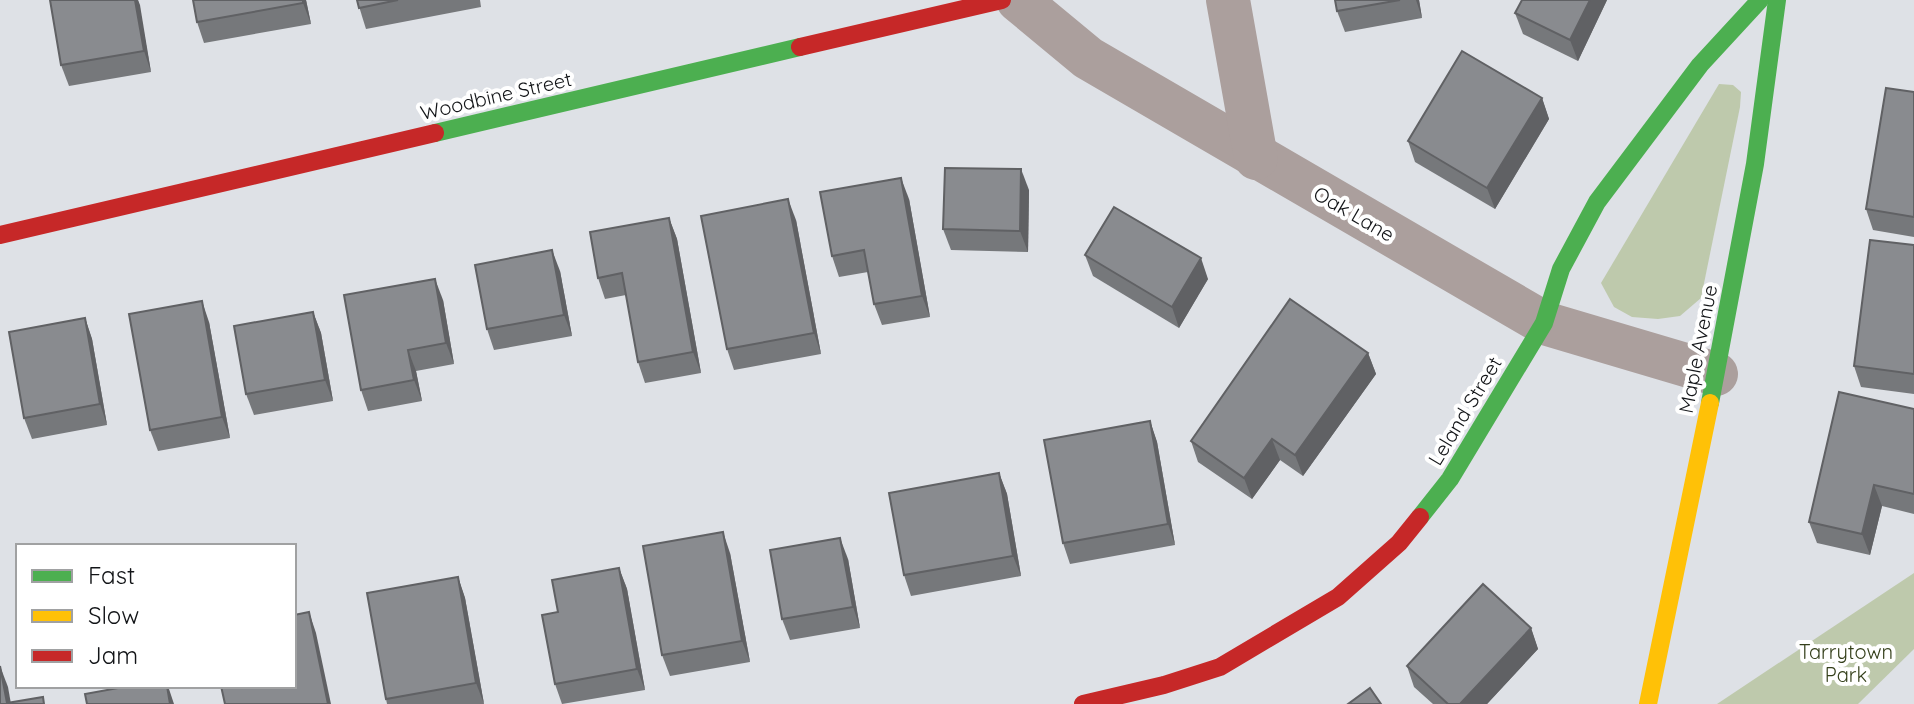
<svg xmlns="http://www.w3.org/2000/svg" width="1914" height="704" font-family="Quicksand,sans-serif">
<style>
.green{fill:#bec9ac}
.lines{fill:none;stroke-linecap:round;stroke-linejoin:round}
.street{stroke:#ab9f9d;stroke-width:44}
.fast{stroke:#4caf50;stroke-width:18}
.slow{stroke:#ffc107;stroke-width:18}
.jam{stroke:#c62828;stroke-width:18}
.wall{fill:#76787b}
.shaded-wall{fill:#606164}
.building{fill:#898b8f;stroke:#606164;stroke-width:2}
.labels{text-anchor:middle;stroke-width:8;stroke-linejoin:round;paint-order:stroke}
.street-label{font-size:20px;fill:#121417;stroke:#fff}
.park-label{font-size:20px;fill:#343f1a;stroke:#fff}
</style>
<rect width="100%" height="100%" fill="#dee1e6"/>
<g class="green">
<polygon points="1719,84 1733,85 1741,92 1740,107 1701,298 1680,316 1658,319 1632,317 1614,307 1601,283"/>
<polygon points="1914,573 1914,649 1858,704 1717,704"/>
</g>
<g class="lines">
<g class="street">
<polyline points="1018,0 1088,58 1544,323 1716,374"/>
<polyline points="1228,0 1256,158"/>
</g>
<g class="fast">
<polyline points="435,133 800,47"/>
<polyline points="1710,403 1755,164 1777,0"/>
<polyline points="1420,517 1450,479 1544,323 1561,269 1597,202 1700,65 1760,0"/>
</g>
<polyline class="slow" points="1648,704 1710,403"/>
<g class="jam">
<polyline points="800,47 1002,0"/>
<polyline points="0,235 435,133"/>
<polyline points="1083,704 1164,685 1220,667 1338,597 1399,543 1420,517"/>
</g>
</g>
<g class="wall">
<polygon points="50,0 138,0 151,72 69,86 61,65"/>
<polygon points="193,0 306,0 311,24 204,43 197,22"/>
<polygon points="357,0 480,0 481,7 366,29"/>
<polygon points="1335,0 1419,0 1422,18 1345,32 1337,11"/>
<polygon points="1607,0 1578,61 1523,34 1515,13"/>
<polygon points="1914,92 1914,237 1873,230 1866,209"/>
<polygon points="1542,98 1549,119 1495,209 1415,162 1408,141"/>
<polygon points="1029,190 1028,252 951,250 943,229"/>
<polygon points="909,199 930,317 882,325 874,304 868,272 839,277 832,256"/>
<polygon points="669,218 677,239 701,373 645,383 638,362 626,295 605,299 598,278"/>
<polygon points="796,220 821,354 734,370 727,349"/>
<polygon points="1914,245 1914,394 1861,387 1854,366"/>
<polygon points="1085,255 1208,279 1179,328 1093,276"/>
<polygon points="560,271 572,336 494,350 487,329"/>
<polygon points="443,300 454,364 416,371 422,401 368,411 361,390"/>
<polygon points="313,312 321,333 333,401 254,415 246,394"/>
<polygon points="85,318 92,339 107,425 32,439 24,418"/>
<polygon points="209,322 230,438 158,451 150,430"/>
<polygon points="1368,353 1376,374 1303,476 1280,460 1252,499 1198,462 1191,441"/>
<polygon points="1914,409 1914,514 1882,506 1870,555 1817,543 1809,522"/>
<polygon points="1150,421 1157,442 1175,545 1070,564 1063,543"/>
<polygon points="999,473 1007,494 1021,576 911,596 904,575"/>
<polygon points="730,553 750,662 670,676 662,655"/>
<polygon points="848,559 860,628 790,640 782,619"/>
<polygon points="619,568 627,589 645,690 562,704 555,684 558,612"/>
<polygon points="458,577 465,598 484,704 387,704 386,699"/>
<polygon points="1531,628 1538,649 1487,704 1433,704 1414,687 1407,666"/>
</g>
<g class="shaded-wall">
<polygon points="135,0 138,0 140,5 151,72 144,51"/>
<polygon points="303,0 306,0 311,24 303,3"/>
<polygon points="1416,0 1419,0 1422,18"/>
<polygon points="1590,0 1607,0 1578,61 1570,40"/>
<polygon points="1542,98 1549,119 1495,209 1487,188"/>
<polygon points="1021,169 1029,190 1028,252 1020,231"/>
<polygon points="901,178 909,199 930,317 922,296"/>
<polygon points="788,199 796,220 821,354 814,333"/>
<polygon points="669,218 677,239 701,373 693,352"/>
<polygon points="552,250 560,271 572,336 564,315"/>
<polygon points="1201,258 1208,279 1179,328 1172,307"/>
<polygon points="435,279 443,300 454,364 446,343"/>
<polygon points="202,301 209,322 230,438 222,417"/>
<polygon points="313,312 321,333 333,401 325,380"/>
<polygon points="85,318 92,339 107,425 100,404"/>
<polygon points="408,350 416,371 422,401 414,380"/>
<polygon points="1368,353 1376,374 1303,476 1295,455"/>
<polygon points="1150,421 1157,442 1175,545 1168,524"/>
<polygon points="1272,439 1280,460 1252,499 1244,478"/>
<polygon points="999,473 1007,494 1021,576 1013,556"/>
<polygon points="1874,485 1882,506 1870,555 1862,534"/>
<polygon points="723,532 730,553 750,662 742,641"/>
<polygon points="840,538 848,559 860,628 853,607"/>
<polygon points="619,568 627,589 645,690 637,669"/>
<polygon points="458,577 465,598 484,704 476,683"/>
<polygon points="309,612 316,633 331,704 328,704"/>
<polygon points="1531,628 1538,649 1487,704 1460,704"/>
<polygon points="0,666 8,687 11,704 7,704"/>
<polygon points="167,686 168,686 174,704 170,704"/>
</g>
<g class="building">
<polygon points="50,0 135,0 144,51 61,65"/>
<polygon points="193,0 303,0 303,3 197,22"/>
<polygon points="357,0 398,0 359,8"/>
<polygon points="1335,0 1400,0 1337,11"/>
<polygon points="1522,0 1590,0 1570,40 1515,13"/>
<polygon points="1462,51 1542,98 1487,188 1408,141"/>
<polygon points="1886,88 1914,92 1914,217 1866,209"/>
<polygon points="945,168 1021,169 1020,231 943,229"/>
<polygon points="901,178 922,296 874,304 864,250 832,256 820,192"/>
<polygon points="788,199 814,333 727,349 701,216"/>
<polygon points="1114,207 1201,258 1172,307 1085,255"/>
<polygon points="669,218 693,352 638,362 622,273 598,278 590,232"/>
<polygon points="1870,240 1914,245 1914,374 1854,366"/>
<polygon points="552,250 564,315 487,329 475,265"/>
<polygon points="435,279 446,343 408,350 414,380 361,390 344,295"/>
<polygon points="1290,299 1368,353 1295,455 1272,439 1244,478 1191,441"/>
<polygon points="202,301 222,417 150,430 129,314"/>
<polygon points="313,312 325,380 246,394 234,326"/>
<polygon points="85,318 100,404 24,418 9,332"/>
<polygon points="1839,392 1914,409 1914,494 1874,485 1862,534 1809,522"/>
<polygon points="1150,421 1168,524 1063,543 1044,440"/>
<polygon points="999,473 1013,556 904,575 889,493"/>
<polygon points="723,532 742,641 662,655 643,546"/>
<polygon points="840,538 853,607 782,619 770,550"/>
<polygon points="619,568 637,669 555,684 542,615 558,612 552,580"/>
<polygon points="458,577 476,683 386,699 367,593"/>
<polygon points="1483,584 1531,628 1460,704 1448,704 1407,666"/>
<polygon points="309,612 328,704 225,704 221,686 294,686 294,615"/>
<polygon points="0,666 7,703 43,697 44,704 0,704"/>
<polygon points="129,686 167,686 170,704 87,704 85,694"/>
<polygon points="1370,688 1381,704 1348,704"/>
</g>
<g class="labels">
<g class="street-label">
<text transform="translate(496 96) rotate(-13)" y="7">Woodbine Street</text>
<text transform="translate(1354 214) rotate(30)" y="7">Oak Lane</text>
<text transform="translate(1698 349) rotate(-79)" y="7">Maple Avenue</text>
<text transform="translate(1465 411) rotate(-59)" y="7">Leland Street</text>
</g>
<g class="park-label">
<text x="1846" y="659">Tarrytown<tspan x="1846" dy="23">Park</tspan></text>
</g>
</g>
<rect x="16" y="544" width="280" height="144" fill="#ffffff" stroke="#a0a1a2" stroke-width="2"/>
<rect x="32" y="570" width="40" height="12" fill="#4caf50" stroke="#a0a1a2" stroke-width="2"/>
<text x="88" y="584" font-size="24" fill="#121417">Fast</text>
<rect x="32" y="610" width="40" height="12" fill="#ffc107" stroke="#a0a1a2" stroke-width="2"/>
<text x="88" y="624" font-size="24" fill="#121417">Slow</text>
<rect x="32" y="650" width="40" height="12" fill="#c62828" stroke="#a0a1a2" stroke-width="2"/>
<text x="88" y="664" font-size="24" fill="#121417">Jam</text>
</svg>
